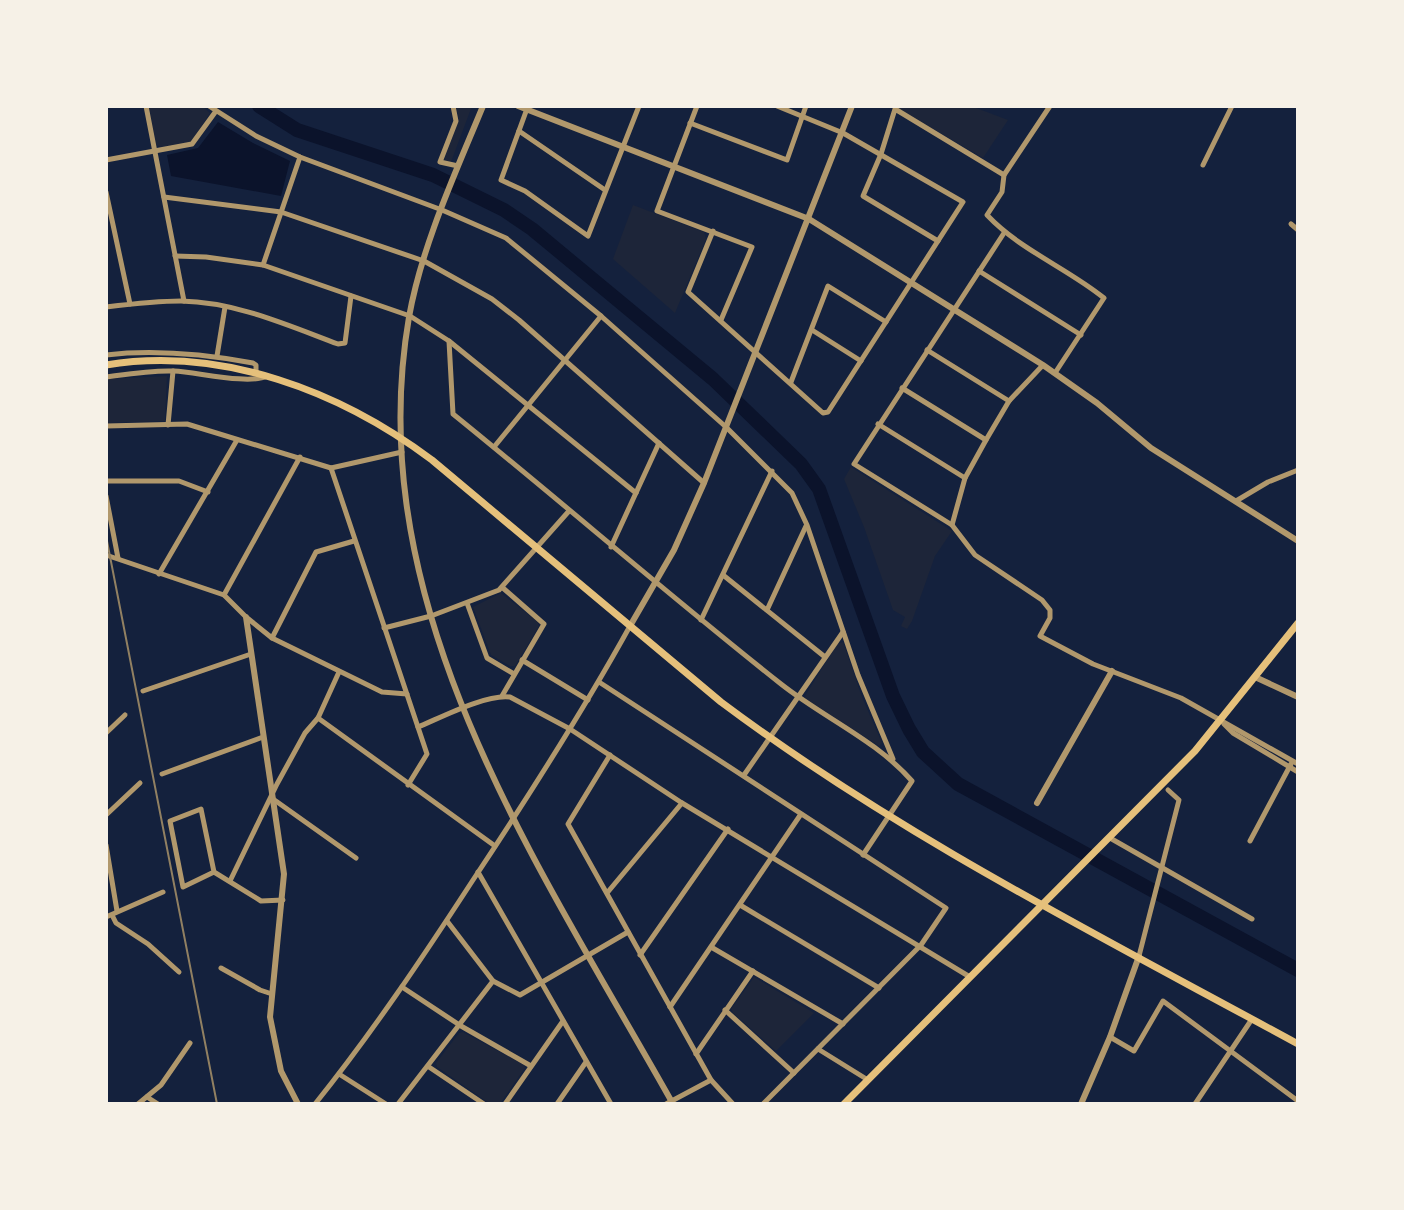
<svg xmlns="http://www.w3.org/2000/svg" width="1404" height="1210" font-family="'Asap Condensed',sans-serif">
<style>
.green{fill:#1d2539}
.water{fill:#0b132b}
.lines{fill:none;stroke-linecap:round;stroke-linejoin:round}
.river{stroke:#0b132b;stroke-width:14}
.minor{stroke:#b1986c;stroke-width:5}
.tertiary{stroke:#b1986c;stroke-width:6}
.primary{stroke:#e5c07b;stroke-width:7}
.rail{stroke:#918062;stroke-width:2}
</style>
<rect width="100%" height="100%" fill="#14213d"/>
<g class="green">
<polygon points="149,106 202,106 210,113 191,142 161,147 156,145"/>
<polygon points="456,106 472,106 451,162 444,160 459,119"/>
<polygon points="971,106 1008,120 983,158 896,107"/>
<polygon points="633,205 704,232 706,239 675,313 613,259"/>
<polygon points="167,376 165,421 106,423 106,379"/>
<polygon points="851,467 952,531 935,556 912,621 907,629 901,626 905,617 893,610 864,527 844,479"/>
<polygon points="501,593 538,622 539,626 515,666 510,666 491,655 473,607"/>
<polygon points="843,642 862,697 882,743 879,746 806,699 805,696 837,644"/>
<polygon points="754,977 814,1013 776,1051 733,1013 731,1009"/>
<polygon points="463,1032 524,1065 525,1068 500,1104 490,1104 437,1067 436,1063 459,1033"/>
</g>
<polygon class="water" points="218,122 253,143 290,161 281,196 171,176 167,155 198,148"/>
<g class="lines">
<polyline class="river" points="259,106 297,130 433,175 504,210 532,229 713,379 801,464 819,489 893,696 909,729 923,752 958,784 1298,970"/>
<g class="minor">
<polyline points="146,106 184,301"/>
<polyline points="209,106 256,136 300,157 442,210 506,238 601,316 726,427 792,493 807,525 858,675 893,759"/>
<polyline points="453,106 456,121 440,162 458,166"/>
<polyline points="528,106 501,180 525,191 588,236 639,106"/>
<polyline points="697,106 657,211 752,247 721,320"/>
<path d="M1050,106L1004,175L1002,192L987,215C1020,250 1067,268 1104,298L1055,373"/>
<polyline points="690,123 787,160 806,106"/>
<polyline points="519,131 605,190"/>
<polyline points="106,160 192,144 216,111"/>
<polyline points="1203,165 1232,106"/>
<polyline points="106,192 130,304"/>
<polyline points="164,197 281,212 424,261 492,299 519,320 704,483"/>
<polyline points="1291,224 1298,230"/>
<polyline points="713,231 688,292 823,413 828,412 963,202 843,133 777,106"/>
<polyline points="1004,233 854,464 952,525 975,555 1042,600 1050,610 1050,618 1040,636 1093,664 1181,698 1298,764"/>
<polyline points="938,241 863,196 881,154 895,109 1004,175"/>
<polyline points="175,256 206,257 263,265 410,316 449,341 636,493"/>
<polyline points="263,265 300,157"/>
<polyline points="979,271 1081,335"/>
<path d="M106,307C131,304 156,301 181,301C236,302 287,325 338,344L345,343L351,296"/>
<polyline points="812,330 861,361"/>
<path d="M449,341L453,414C563,503 670,596 781,684C824,718 876,740 912,781L863,855"/>
<polyline points="927,350 1009,401"/>
<path d="M106,355C156,349 204,354 253,363L256,365V373"/>
<polyline points="217,356 225,307"/>
<path d="M106,377C128,374 152,370 174,371C197,372 249,385 267,376"/>
<polyline points="791,382 828,286 886,322"/>
<polyline points="902,388 986,440"/>
<polyline points="878,424 965,478"/>
<polyline points="168,425 173,371"/>
<polyline points="106,426 187,424 331,468 402,452"/>
<polyline points="494,447 601,316"/>
<polyline points="331,468 427,754 408,785"/>
<polyline points="106,481 179,481 208,492"/>
<polyline points="106,496 118,558"/>
<polyline points="1236,501 1268,482 1298,470"/>
<polyline points="952,525 965,478 986,440 1009,401 1043,365"/>
<polyline points="611,547 659,443"/>
<polyline points="106,555 224,595 246,617 272,638 382,692 407,694"/>
<polyline points="159,574 237,440"/>
<polyline points="723,575 825,657"/>
<polyline points="224,595 300,457"/>
<polyline points="467,603 487,658 514,674"/>
<polyline points="767,610 806,526"/>
<polyline points="701,620 772,471"/>
<polyline points="384,628 431,616 499,590 569,511"/>
<polyline points="272,638 316,552 354,541"/>
<polyline points="522,660 588,700"/>
<polyline points="599,682 946,908 921,945 763,1104"/>
<polyline points="143,691 251,654"/>
<polyline points="502,696 544,624 503,588"/>
<polyline points="318,718 495,846"/>
<polyline points="1224,724 1233,733 1298,772"/>
<path d="M418,727C442,717 486,694 510,697L570,729L682,803L970,977"/>
<polyline points="106,733 125,715"/>
<polyline points="610,755 568,824 711,1080 733,1104"/>
<polyline points="162,774 263,737"/>
<polyline points="744,775 843,632"/>
<polyline points="273,799 356,858"/>
<polyline points="106,815 140,783"/>
<polyline points="1110,838 1252,919"/>
<polyline points="1250,841 1291,764"/>
<polyline points="106,845 117,911"/>
<polyline points="214,872 183,887 170,821 201,809 214,872 261,901 283,900"/>
<polyline points="478,872 611,1104"/>
<polyline points="230,881 277,784 305,733 318,718 339,672"/>
<polyline points="607,893 682,803"/>
<polyline points="740,905 879,988"/>
<polyline points="112,915 116,923 148,944 179,972"/>
<polyline points="106,917 163,892"/>
<polyline points="447,921 493,981 520,995 628,932"/>
<polyline points="711,947 843,1024"/>
<polyline points="640,955 728,829"/>
<polyline points="1139,956 1179,800 1168,790"/>
<polyline points="221,968 260,990 272,994"/>
<polyline points="402,987 461,1026 531,1066"/>
<polyline points="670,1007 801,814"/>
<polyline points="725,1010 794,1073"/>
<polyline points="1110,1037 1134,1051 1163,1001 1298,1101"/>
<polyline points="818,1049 868,1080"/>
<polyline points="696,1054 753,971"/>
<polyline points="429,1067 484,1104"/>
<polyline points="339,1074 386,1104"/>
<polyline points="147,1097 158,1104"/>
<polyline points="138,1104 161,1085 190,1043"/>
<path d="M315,1104C372,1033 423,957 473,880C528,797 582,713 630,626"/>
<polyline points="398,1104 493,981"/>
<polyline points="505,1104 563,1021"/>
<polyline points="557,1104 586,1062"/>
<polyline points="666,1104 711,1080"/>
<polyline points="1195,1104 1252,1019"/>
</g>
<g class="tertiary">
<path d="M483,106C455,174 422,245 409,317C359,607 539,865 673,1104"/>
<polyline points="518,106 809,219 1043,365 1097,403 1151,448 1298,541"/>
<polyline points="246,617 284,874 270,1017 281,1071 298,1104"/>
<polyline points="630,626 674,550 704,483 852,106"/>
<polyline points="1255,677 1298,697"/>
<polyline points="1037,803 1112,671"/>
<polyline points="1081,1104 1110,1037 1139,956"/>
</g>
<g class="primary">
<path d="M106,365C222,346 340,391 432,460L721,702C900,836 1102,937 1298,1044"/>
<polyline points="844,1104 1195,751 1298,623"/>
</g>
<polyline class="rail" points="106,536 217,1104"/>
</g>
<rect width="1404" height="1210" fill="none" stroke="#f6f1e7" stroke-width="216"/>
</svg>
